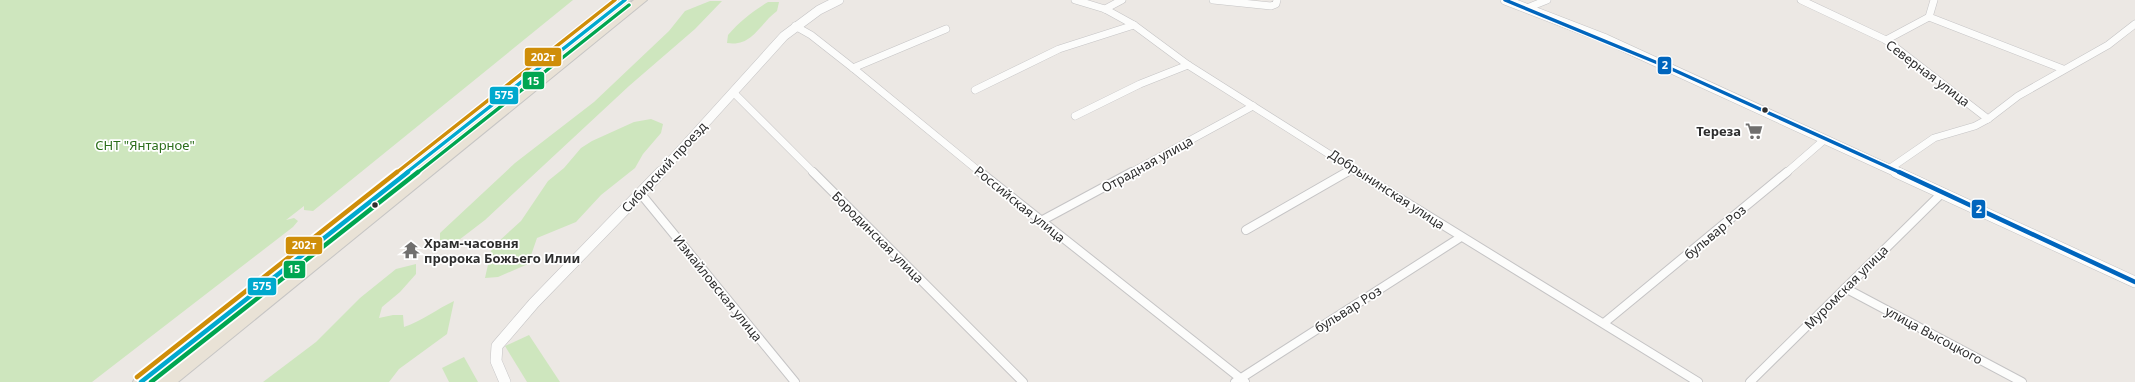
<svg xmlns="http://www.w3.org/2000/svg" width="2135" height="382" font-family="'Noto Sans',sans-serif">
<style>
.green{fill:#cee6be}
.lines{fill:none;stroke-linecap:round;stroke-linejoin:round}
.minor-far1-casing{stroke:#c5c4c5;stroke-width:8}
.minor-casing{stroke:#c5c4c5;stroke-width:10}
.tertiary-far1-casing{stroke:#c5c4c5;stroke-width:10}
.tertiary-casing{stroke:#c5c4c5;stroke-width:12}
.trunk-casing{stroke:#c6c5c4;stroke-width:2}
.minor-far1{stroke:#fcfcfb;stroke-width:7}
.minor{stroke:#fcfcfb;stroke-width:8}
.tertiary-far1{stroke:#fcfcfb;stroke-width:9}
.tertiary{stroke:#fcfcfb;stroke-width:11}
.trunk{fill:#e9e2d6;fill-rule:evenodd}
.bus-1-far1-casing{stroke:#fff;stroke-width:6}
.bus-1-casing{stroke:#fff;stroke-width:8}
.bus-2-far1-casing{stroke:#fff;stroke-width:6}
.bus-2-casing{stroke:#fff;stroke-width:8}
.bus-3-far1-casing{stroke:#fff;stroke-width:6}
.bus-3-casing{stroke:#fff;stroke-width:8}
.bus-4-far1-casing{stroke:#fff;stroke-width:6}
.bus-4-casing{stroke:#fff;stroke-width:8}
.bus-1-far1{stroke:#00a9ce;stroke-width:3.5}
.bus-1{stroke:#00a9ce;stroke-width:4.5}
.bus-2-far1{stroke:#00a651;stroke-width:3.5}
.bus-2{stroke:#00a651;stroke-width:4.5}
.bus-3-far1{stroke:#cf8e09;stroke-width:3.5}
.bus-3{stroke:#cf8e09;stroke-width:4.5}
.bus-4-far1{stroke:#0065bd;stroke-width:3.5}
.bus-4{stroke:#0065bd;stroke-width:4.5}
.bus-dot{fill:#2e2e2e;stroke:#fff;stroke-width:1.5}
.labels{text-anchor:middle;stroke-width:3.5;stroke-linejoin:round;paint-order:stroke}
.street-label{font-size:13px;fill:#2e2e2e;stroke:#fff}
.poi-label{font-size:13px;font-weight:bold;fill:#2e2e2e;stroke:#fff;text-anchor:end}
.park-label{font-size:13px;fill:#2c6e1b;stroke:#fff}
.line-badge{stroke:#fff;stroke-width:1.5}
.badge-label{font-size:11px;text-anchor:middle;font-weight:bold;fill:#fff}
</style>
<rect width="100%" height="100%" fill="#ece8e4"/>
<g class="green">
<polygon points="0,0 573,0 313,211 304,210 304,206 286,220 294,218 298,221 293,227 92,382 0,382"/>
<polygon points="710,1 722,1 695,29 629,86 485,220 455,243 440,244 440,233 515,163 594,102 669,31 685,11"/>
<path d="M768,2H779L777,11C759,24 753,47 727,43L728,35C740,21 753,11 768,2Z"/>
<polygon points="651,119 663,124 661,133 643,154 635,168 601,195 576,222 537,238 528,264 498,277 485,278 491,251 498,242 521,221 548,181 564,168 581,148 592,141 634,122"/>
<path d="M416,264V274L400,292L382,307L379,318L393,315H403L404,327C422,321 437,309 454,301L447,334L399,369L389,382H263L316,342L360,298L396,269Z"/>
<polygon points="529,335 560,382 527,382 505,346"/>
<polygon points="464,357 478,382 449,382 442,368"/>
</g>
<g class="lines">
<g class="minor-far1-casing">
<g id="minor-far1">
<polyline points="1075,0 1105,9 1134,25 1188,65 1359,173"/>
<polyline points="1213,0 1271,6 1276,4 1277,0"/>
<polyline points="1801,0 1886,40 1988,119 1975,126 1934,138 1889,169"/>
<polyline points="1527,8 1547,0"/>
<polyline points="1105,9 1122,0"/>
<polyline points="1929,17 2063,69"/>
<polyline points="795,26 811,35 853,68 981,173"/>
<polyline points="1886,40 1929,17 1934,0"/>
<polyline points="853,68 946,29"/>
<polyline points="975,90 1059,49 1134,25"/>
<polyline points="733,92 814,173"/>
<polyline points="1075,116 1140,84 1188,65"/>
<polyline points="1988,119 2018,96 2108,45 2135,24"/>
<polyline points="1130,173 1253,106"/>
<polyline points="1345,173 1353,168"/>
<polyline points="1786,173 1824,140"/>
</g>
</g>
<g class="minor-casing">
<g id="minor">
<polyline points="813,172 1023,382"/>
<polyline points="980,172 1245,382"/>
<polyline points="1357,172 1698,382"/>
<polyline points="641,194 795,382"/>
<polyline points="1041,221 1132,172"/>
<polyline points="1246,230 1347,172"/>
<polyline points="1845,288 2022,382"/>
<polyline points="1604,323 1787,172"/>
<polyline points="1235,382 1461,237"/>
<polyline points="1750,382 1942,193"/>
</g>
</g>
<g class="tertiary-far1-casing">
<g id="tertiary-far1">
<polyline points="1505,0 1606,39 1898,173"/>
<polyline points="660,173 784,36 819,10 839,0"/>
</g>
</g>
<g class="tertiary-casing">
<g id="tertiary">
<polyline points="1896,172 2135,282"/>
<polyline points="505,382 496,361 497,346 534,303 661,172"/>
</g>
</g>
<g class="trunk-casing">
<g id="trunk">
<polygon points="618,0 631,0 153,382 133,382 135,377"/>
<polygon points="634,0 647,0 178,382 158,382 160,377"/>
</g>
</g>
<use href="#minor-far1" class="minor-far1"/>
<use href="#minor" class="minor"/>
<use href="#tertiary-far1" class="tertiary-far1"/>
<use href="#tertiary" class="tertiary"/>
<use href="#trunk" class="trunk"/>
<g class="bus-1-far1-casing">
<polyline id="bus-1-far1" points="406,173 625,0"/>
</g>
<g class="bus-1-casing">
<polyline id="bus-1" points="141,382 408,172"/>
</g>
<g class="bus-2-far1-casing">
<polyline id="bus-2-far1" points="417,173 629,5"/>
</g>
<g class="bus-2-casing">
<polyline id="bus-2" points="151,382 418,172"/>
</g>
<g class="bus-3-far1-casing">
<polyline id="bus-3-far1" points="396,173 615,0"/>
</g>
<g class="bus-3-casing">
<polyline id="bus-3" points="137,377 397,172"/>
</g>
<g class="bus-4-far1-casing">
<polyline id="bus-4-far1" points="1505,0 1665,66 1901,173"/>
</g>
<g class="bus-4-casing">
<polyline id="bus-4" points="1899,172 2135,282"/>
</g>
<use href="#bus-1-far1" class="bus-1-far1"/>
<use href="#bus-1" class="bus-1"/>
<use href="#bus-2-far1" class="bus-2-far1"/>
<use href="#bus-2" class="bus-2"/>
<use href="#bus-3-far1" class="bus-3-far1"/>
<use href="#bus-3" class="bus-3"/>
<use href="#bus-4-far1" class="bus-4-far1"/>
<use href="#bus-4" class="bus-4"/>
</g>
<defs>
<g id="supermarket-bare" transform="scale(1.38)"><path d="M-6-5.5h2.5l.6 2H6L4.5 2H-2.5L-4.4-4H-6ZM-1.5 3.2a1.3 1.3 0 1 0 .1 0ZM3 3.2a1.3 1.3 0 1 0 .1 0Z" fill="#706f6e" stroke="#fff" stroke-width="2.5" paint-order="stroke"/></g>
<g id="temple-bare" transform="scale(1.38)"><path d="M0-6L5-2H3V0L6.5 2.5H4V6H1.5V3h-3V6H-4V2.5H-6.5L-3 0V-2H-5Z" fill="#706f6e" stroke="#fff" stroke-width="2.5" paint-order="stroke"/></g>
</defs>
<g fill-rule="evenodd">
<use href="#supermarket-bare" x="1754" y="131"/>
<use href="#temple-bare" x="411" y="250"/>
</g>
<g class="bus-dot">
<circle cx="1765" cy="110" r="3.5"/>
<circle cx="375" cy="205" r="3.5"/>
</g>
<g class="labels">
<g class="street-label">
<text transform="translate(1928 73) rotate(37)" y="5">Северная улица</text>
<text transform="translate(1147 164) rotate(-29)" y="5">Отрадная улица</text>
<text transform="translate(664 167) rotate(-47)" y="5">Сибирский проезд</text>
<text transform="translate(1387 189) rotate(33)" y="5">Добрынинская улица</text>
<text transform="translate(1020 204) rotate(39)" y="5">Российская улица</text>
<text transform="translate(1715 232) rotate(-40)" y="5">бульвар Роз</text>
<text transform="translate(878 237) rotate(45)" y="5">Бородинская улица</text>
<text transform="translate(1846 287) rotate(-45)" y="5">Муромская улица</text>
<text transform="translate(718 288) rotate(51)" y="5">Измайловская улица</text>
<text transform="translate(1348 309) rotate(-32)" y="5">бульвар Роз</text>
<text transform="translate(1934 335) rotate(28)" y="5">улица Высоцкого</text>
</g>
<g class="poi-label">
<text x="1741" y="136">Тереза</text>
<text x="424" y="248" text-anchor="start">Храм-часовня<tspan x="424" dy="15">пророка Божьего Илии</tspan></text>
</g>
<g class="park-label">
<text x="145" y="150">СНТ "Янтарное"</text>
</g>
</g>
<g class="line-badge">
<rect x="524" y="47" width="38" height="20" rx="4" fill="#cf8e09"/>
<rect x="1657" y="56" width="15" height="19" rx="4" fill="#0065bd"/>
<rect x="522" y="71" width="23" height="19" rx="4" fill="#00a651"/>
<rect x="489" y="86" width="30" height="19" rx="4" fill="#00a9ce"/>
<rect x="1971" y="199" width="15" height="20" rx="4" fill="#0065bd"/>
<rect x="285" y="236" width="38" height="19" rx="4" fill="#cf8e09"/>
<rect x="283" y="260" width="23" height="19" rx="4" fill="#00a651"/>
<rect x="247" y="277" width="30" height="19" rx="4" fill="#00a9ce"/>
</g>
<g class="badge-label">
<text x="543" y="61">202т</text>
<text x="1665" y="69">2</text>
<text x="533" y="85">15</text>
<text x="504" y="99">575</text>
<text x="1979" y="213">2</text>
<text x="304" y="249">202т</text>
<text x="294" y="273">15</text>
<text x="262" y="290">575</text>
</g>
</svg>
